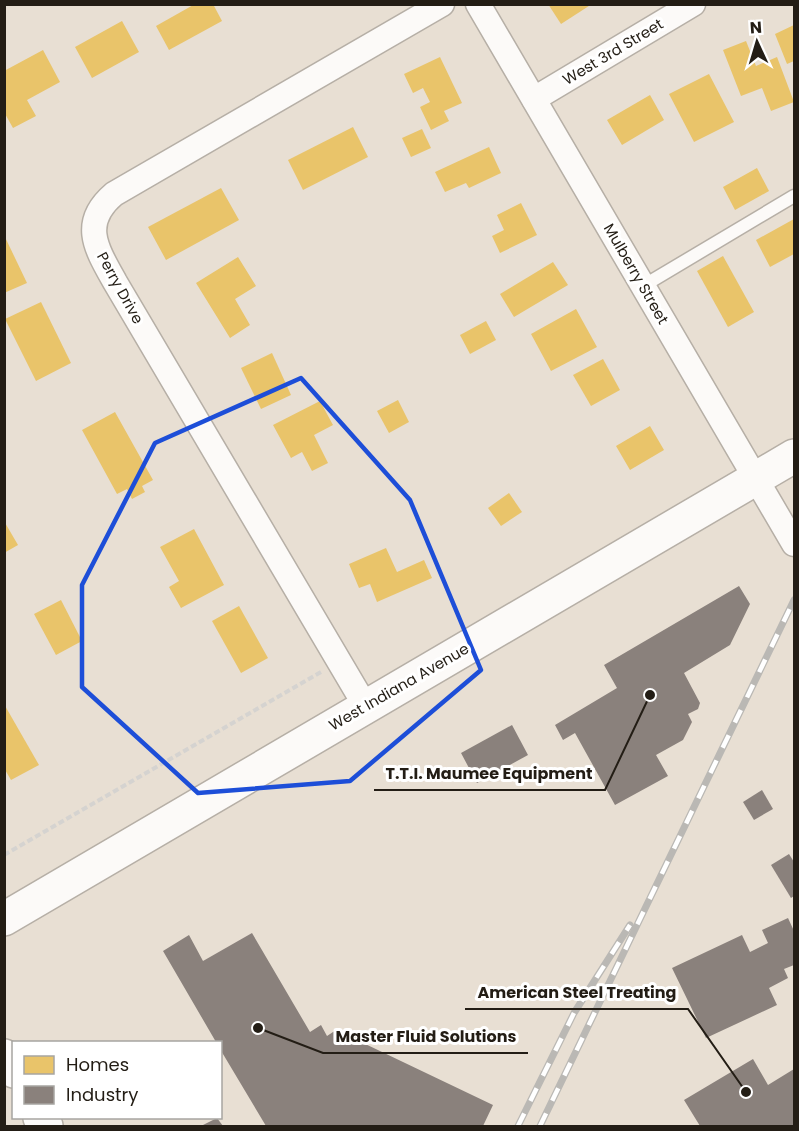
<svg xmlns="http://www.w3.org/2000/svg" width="799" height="1131" font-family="Poppins,sans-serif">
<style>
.homes{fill:#e9c46a}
.industry{fill:#8a817c}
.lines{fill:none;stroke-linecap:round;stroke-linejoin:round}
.lane-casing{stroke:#b6afa6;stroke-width:15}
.street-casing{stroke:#b6afa6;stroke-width:27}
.secondary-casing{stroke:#b6afa6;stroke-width:36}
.primary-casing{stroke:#b6afa6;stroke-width:36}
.path{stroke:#d5d3d0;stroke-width:4;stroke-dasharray:6 3;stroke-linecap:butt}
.lane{stroke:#fcfaf8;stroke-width:12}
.street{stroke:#fcfaf8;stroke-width:24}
.secondary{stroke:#fcfaf8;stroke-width:33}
.primary{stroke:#fcfaf8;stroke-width:33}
.rail-casing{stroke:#bab8b4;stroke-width:7}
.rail{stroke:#fff;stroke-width:4.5;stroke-dasharray:14;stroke-linecap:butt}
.marked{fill:none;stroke:#1d4ed8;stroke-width:4.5;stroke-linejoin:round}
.labels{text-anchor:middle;stroke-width:6;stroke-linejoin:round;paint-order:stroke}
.street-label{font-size:15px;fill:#231d15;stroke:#fff}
.leader{fill:none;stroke:#231d15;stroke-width:2}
.callout-dot{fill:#231d15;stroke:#fff;stroke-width:2}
.callout-label{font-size:16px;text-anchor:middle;font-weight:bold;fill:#231d15;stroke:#fff;stroke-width:6;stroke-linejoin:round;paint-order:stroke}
</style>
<rect width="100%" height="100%" fill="#e8dfd3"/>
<g class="homes">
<polygon points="195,4 213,4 222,21 169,50 156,26"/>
<polygon points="548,4 592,4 561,24"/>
<polygon points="122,21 139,52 92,78 75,47"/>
<polygon points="794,25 794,61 787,64 775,34"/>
<polygon points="746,41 756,66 777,57 794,102 771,111 762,88 741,96 723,50"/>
<polygon points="43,50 60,82 27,100 36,116 13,128 4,112 4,71"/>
<polygon points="440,57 462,103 444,111 449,121 431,130 420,107 430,102 423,88 413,93 404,74"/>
<polygon points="709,74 734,122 694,142 669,94"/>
<polygon points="650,95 664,120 622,145 607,120"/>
<polygon points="353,127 368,157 303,190 288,160"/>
<polygon points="422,129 431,148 411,157 402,138"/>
<polygon points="489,147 501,173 469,188 466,183 445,192 435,172"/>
<polygon points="757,168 769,191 735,210 723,187"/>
<polygon points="221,188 239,220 166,260 148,227"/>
<polygon points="521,203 537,235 500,253 492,236 504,230 497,215"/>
<polygon points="794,219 794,254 770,267 756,240"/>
<polygon points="4,235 27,283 4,293"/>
<polygon points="723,256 754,312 728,327 697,271"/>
<polygon points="238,257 256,286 235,299 250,325 230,338 196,283"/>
<polygon points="553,262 568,285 514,317 500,294"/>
<polygon points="41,302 71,363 36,381 5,319"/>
<polygon points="576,309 597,347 551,371 531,334"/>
<polygon points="486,321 496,340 470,354 460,335"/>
<polygon points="272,353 291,395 261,409 241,368"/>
<polygon points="603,359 620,390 591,406 573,375"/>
<polygon points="398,400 409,422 389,433 377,411"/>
<polygon points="320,401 333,425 314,435 328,463 312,471 302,452 291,458 273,425"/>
<polygon points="115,412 153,480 142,486 145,492 132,499 127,489 117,494 82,430"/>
<polygon points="650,426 664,450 630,470 616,446"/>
<polygon points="509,493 522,512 501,526 488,508"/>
<polygon points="4,521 18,545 4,553"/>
<polygon points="194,529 224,585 181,608 169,587 179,581 160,547"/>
<polygon points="386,548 397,572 424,560 432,578 377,602 370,584 359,588 349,564"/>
<polygon points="61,600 82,641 56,655 34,614"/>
<polygon points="239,606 268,658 241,673 212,621"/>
<polygon points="4,704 39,765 11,780 4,768"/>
</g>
<g class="industry">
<polygon points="739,586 750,604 730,645 684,673 700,703 698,709 688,714 692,722 683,740 656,755 668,776 615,805 575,733 563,740 555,725 617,688 604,665"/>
<polygon points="512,725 528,755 477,783 461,753"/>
<polygon points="762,790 773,809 754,820 743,802"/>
<polygon points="789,854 794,862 794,896 791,898 771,865"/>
<polygon points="788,918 794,931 794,965 784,969 788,978 769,988 777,1005 706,1038 672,968 742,935 750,952 768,943 762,930"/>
<polygon points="252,933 310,1032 321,1025 327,1036 336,1030 493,1105 483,1126 266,1126 220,1049 220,1042 216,1042 163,951 189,935 203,961"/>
<polygon points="753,1059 768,1085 794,1069 794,1126 700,1126 684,1100"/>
<polygon points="217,1118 223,1126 201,1126"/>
</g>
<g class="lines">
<g class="lane-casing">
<polyline id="lane" points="643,286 794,196"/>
</g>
<g class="street-casing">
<g id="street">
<polyline points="478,4 794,544"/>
<polyline points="534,99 693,4"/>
<path d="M366,707L115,282C96,248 80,223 114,194L442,4"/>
</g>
</g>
<g class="secondary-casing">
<polyline id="secondary" points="4,919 794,456"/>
</g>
<g class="primary-casing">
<g id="primary">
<polyline points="4,1056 14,1071"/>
<polyline points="40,1118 46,1126"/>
</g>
</g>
<polyline class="path" points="4,855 321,672"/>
<use href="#lane" class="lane"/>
<use href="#street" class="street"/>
<use href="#secondary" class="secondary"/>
<use href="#primary" class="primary"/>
<g class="rail-casing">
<g id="rail">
<polyline points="518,1126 574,1013 630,925"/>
<polyline points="540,1126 794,600"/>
</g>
</g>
<use href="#rail" class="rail"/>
</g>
<path class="marked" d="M301,378L410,500L481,670L350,781L198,793L82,687V585L155,443Z"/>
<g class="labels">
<g class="street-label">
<text transform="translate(613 52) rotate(-31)" y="5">West 3rd Street</text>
<text transform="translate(636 274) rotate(60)" y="5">Mulberry Street</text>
<text transform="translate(120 288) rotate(61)" y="5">Perry Drive</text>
<text transform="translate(399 687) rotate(-30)" y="5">West Indiana Avenue</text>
</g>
</g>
<path class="leader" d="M650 695L605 790H374M746 1092L688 1009H465M258 1028L323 1053H528"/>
<g class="callout-dot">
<circle cx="650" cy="695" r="6"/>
<circle cx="746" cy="1092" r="6"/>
<circle cx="258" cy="1028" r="6"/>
</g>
<g class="callout-label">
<text x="489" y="779">T.T.I. Maumee Equipment</text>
<text x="577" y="998">American Steel Treating</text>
<text x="426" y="1042">Master Fluid Solutions</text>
</g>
<rect width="799" height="1131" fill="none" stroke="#231d15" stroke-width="12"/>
<rect x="12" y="1041" width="210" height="78" fill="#ffffff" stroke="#a7a5a1" stroke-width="1.5"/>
<rect x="24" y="1056" width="30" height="18" fill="#e9c46a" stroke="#a7a5a1" stroke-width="1.5"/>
<text x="66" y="1071" font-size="18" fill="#231d15">Homes</text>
<rect x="24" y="1086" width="30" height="18" fill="#8a817c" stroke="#a7a5a1" stroke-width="1.5"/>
<text x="66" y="1101" font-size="18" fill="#231d15">Industry</text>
<g transform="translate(757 42) rotate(356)" stroke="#ffffff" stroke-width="4.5" paint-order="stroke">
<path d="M0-4.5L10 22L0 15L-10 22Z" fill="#231d15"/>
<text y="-9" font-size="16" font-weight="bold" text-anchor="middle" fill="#231d15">N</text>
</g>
</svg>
